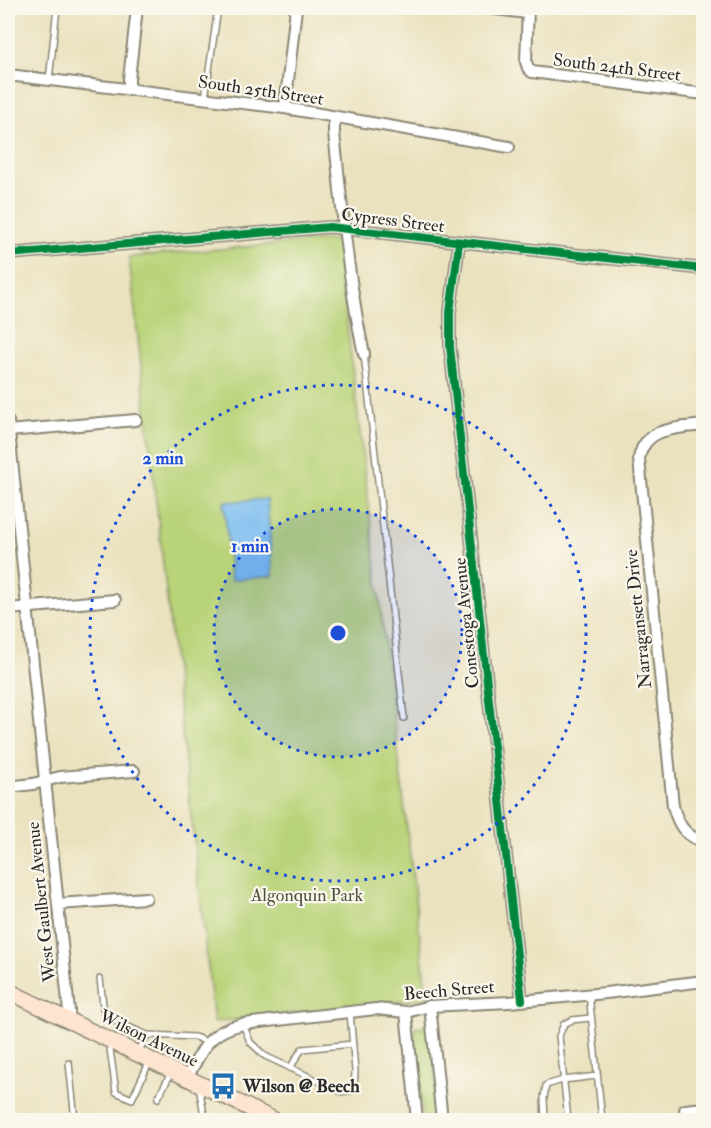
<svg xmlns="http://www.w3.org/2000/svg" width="711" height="1128" font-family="'IM FELL Double Pica',serif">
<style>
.green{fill:#b9d379;stroke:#727f52;stroke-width:1.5}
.water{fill:#7bbdf0;stroke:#53748e;stroke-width:1.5}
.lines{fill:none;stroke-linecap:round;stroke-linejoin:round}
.lane-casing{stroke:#8a8675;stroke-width:8}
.street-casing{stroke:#8a8675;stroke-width:14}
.secondary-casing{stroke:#8a8675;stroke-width:18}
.lane{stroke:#fff;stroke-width:5}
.street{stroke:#fff;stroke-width:10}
.secondary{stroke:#fde4d0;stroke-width:15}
.cycleway-casing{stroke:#fbf7ec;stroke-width:11}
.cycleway{stroke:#00873e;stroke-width:8}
.ring{fill:none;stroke:#1d4ed8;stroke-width:3;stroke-dasharray:3 6}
.labels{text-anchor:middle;stroke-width:4.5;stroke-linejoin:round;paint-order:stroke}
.street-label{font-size:18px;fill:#2b2b2b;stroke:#fbf7ec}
.park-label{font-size:18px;fill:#4e553e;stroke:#fbf7ec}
.poi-label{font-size:18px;font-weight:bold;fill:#2b2b2b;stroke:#fbf7ec;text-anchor:start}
.centre{fill:#1d4ed8;stroke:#fbf7ec;stroke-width:3}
.ring-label{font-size:18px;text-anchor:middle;font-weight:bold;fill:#1d4ed8;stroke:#fbf7ec;stroke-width:4.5;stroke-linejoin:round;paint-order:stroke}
</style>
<rect width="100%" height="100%" fill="#fbf7ec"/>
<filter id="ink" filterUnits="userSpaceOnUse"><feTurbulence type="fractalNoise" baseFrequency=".0167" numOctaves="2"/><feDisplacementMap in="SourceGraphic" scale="12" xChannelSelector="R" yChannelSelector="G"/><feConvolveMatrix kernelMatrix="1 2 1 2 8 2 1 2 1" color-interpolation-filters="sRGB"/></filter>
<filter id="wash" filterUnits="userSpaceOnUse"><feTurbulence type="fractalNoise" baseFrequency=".008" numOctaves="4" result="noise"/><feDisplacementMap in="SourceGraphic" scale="24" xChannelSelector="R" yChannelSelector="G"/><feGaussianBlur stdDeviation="1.35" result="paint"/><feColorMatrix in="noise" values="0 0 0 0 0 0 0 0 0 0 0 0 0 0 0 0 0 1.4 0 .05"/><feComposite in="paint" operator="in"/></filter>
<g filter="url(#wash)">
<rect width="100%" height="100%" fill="#eae2bf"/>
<g class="green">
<polygon points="337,239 427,998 214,1022 129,257"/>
<polygon points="430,1026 439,1120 423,1120 414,1028"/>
</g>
<polygon class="water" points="267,499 273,576 231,580 224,502"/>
</g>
<g filter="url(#ink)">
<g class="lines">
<g class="lane-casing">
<g id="lane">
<polyline points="49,80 57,8"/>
<polyline points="205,98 218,8"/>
<polyline points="364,354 404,718"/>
<polyline points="100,979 104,1013 108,1018 147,1035 138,1053"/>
<polyline points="589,994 602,1120"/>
<polyline points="243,1024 250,1042 265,1056 342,1092 354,1090 355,1071 350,1012"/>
<polyline points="147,1035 195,1037 207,1042"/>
<polyline points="109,1042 116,1092 132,1099 150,1061"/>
<polyline points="69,1063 75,1120"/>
<polyline points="290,1068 302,1049 353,1044"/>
<polyline points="199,1087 205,1120"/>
<polyline points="158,1098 171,1073"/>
<polyline points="545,1120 544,1098 546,1085 563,1080 597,1076"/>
<polyline points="568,1120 559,1036 564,1024 572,1020 590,1018"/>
</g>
</g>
<g class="street-casing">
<g id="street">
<polyline points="487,8 527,13"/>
<polyline points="528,8 526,62 528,68 532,72 704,94"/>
<polyline points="8,75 285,108 509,147"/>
<polyline points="129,90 129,79 137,8"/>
<polyline points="285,108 296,8"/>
<path d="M334,117V133C342,206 348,281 364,354"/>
<polyline points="459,243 450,312 450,347 522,1000"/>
<polyline points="8,254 330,227 704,269"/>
<polyline points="8,422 70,1021"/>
<path d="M704,425C677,428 644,427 639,459L673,806C678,824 684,836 704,842"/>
<polyline points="8,431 136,420"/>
<polyline points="8,609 115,600"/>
<polyline points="8,787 33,784 60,777 134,771"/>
<polyline points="58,904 146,898"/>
<polyline points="430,1006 442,1120"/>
<polyline points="406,1012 417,1120"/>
<path d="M187,1078C203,1049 207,1032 243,1024L376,1009L406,1012L430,1006L509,1002L606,993L704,981"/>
<polyline points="685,1110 704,1108"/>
</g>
</g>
<g class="secondary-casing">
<polyline id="secondary" points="8,991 274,1120"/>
</g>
<use href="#lane" class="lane"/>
<use href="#street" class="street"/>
<use href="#secondary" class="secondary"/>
<g class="cycleway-casing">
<g id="cycleway">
<polyline points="459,243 450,312 450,347 522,1000"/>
<polyline points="8,254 330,227 704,269"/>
</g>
</g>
<use href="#cycleway" class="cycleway"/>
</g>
</g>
<circle cx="338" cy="633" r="124" fill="#1d4ed8" fill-opacity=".12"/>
<g class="ring">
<circle cx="338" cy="633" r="124"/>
<circle cx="338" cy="633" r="248"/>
</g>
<defs>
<g id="bus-bare" transform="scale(2.07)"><path d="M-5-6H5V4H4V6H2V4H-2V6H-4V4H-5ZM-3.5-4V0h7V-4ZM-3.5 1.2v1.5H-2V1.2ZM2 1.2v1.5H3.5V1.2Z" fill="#1f6fb2" stroke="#fbf7ec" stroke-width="2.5" paint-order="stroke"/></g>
</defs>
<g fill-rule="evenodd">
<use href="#bus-bare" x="223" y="1086"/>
</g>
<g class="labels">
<g class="street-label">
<text transform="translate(617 67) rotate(7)" y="6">South 24th Street</text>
<text transform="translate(261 90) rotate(8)" y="6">South 25th Street</text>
<text transform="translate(393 220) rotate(7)" y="6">Cypress Street</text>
<text transform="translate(638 619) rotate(-96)" y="6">Narragansett Drive</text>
<text transform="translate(466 623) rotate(-96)" y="6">Conestoga Avenue</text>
<text transform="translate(41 902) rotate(-96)" y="6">West Gaulbert Avenue</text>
<text transform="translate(449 990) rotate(-5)" y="6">Beech Street</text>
<text transform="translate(149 1038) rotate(26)" y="6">Wilson Avenue</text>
</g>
<g class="park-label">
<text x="307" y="901">Algonquin Park</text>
</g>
<g class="poi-label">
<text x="243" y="1092">Wilson @ Beech</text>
</g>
</g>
<circle cx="338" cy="633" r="9" class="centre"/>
<g class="ring-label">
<text x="163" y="464">2 min</text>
<text x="250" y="552">1 min</text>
</g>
<rect width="711" height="1128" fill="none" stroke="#fbf7ec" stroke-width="30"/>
</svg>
